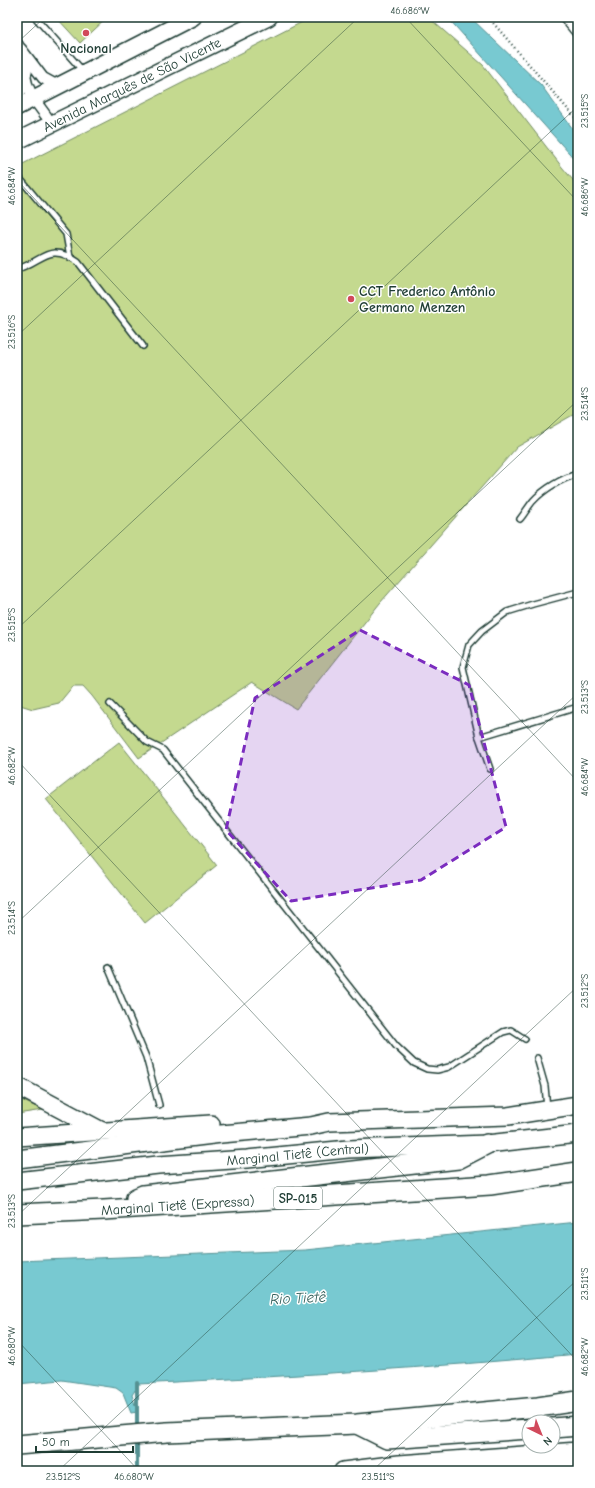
<svg xmlns="http://www.w3.org/2000/svg" width="595" height="1488" font-family="'Comic Neue',sans-serif">
<style>
.green{fill:#c4d98f;stroke:#728b62}
.water{fill:#78c9d1;stroke:#549192}
.lines{fill:none;stroke-linecap:round;stroke-linejoin:round}
.stream{stroke:#549192;stroke-width:4}
.service-casing{stroke:#1f3d34;stroke-width:8}
.minor-casing{stroke:#1f3d34;stroke-width:13}
.primary-casing{stroke:#1f3d34;stroke-width:19}
.trunk-casing{stroke:#1f3d34;stroke-width:20}
.motorway-casing{stroke:#1f3d34;stroke-width:22}
.path{stroke:#1f3d34;stroke-width:2.5;stroke-dasharray:1 3;stroke-linecap:butt}
.service{stroke:#fff;stroke-width:5}
.minor{stroke:#fff;stroke-width:10}
.primary{stroke:#fff;stroke-width:16}
.trunk{stroke:#fff;stroke-width:17}
.motorway{stroke:#fff;stroke-width:19}
.marked{fill:#7b2cbf;fill-opacity:0.2;stroke:#7b2cbf;stroke-width:3;stroke-dasharray:8 5;stroke-linejoin:round}
.ticks{fill:none;stroke:#1f3d34;stroke-width:1;stroke-opacity:0.45}
.poi-dot{fill:#d1495b;stroke:#fff;stroke-width:1.5}
.labels{text-anchor:middle;stroke-width:3;stroke-linejoin:round;paint-order:stroke}
.shield{fill:#fff;stroke:#627771;stroke-width:1}
.shield-label{font-size:13px;font-weight:bold;fill:#1f3d34}
.poi-label{font-size:14px;font-weight:bold;fill:#1f3d34;stroke:#fff}
.street-label{font-size:14px;fill:#1f3d34;stroke:#fff}
.water-label{font-size:15px;font-style:italic;fill:#35605b;stroke:#fff}
.neatline{fill:none;stroke:#1f3d34;stroke-width:1.5}
.ticks-label{font-size:10px;text-anchor:middle;fill:#1f3d34}
</style>
<rect width="100%" height="100%" fill="#fff"/>
<filter id="ink" filterUnits="userSpaceOnUse"><feTurbulence type="fractalNoise" baseFrequency=".025" numOctaves="2"/><feDisplacementMap in="SourceGraphic" scale="8" xChannelSelector="R" yChannelSelector="G"/><feConvolveMatrix kernelMatrix="1 2 1 2 8 2 1 2 1" color-interpolation-filters="sRGB"/></filter>
<g filter="url(#ink)">
<g class="green">
<polygon points="56,17 108,17 80,43"/>
<polygon points="312,17 428,17 483,65 562,167 578,186 578,412 517,447 380,603 296,709 252,682 139,758 92,696 83,686 73,686 59,703 33,709 17,704 17,167"/>
<polygon points="119,742 217,865 145,923 46,799"/>
<polygon points="17,1098 43,1110 17,1114"/>
</g>
<g class="water">
<polygon points="447,17 470,17 541,85 578,136 578,163"/>
<path d="M578,1222V1354C432,1368 286,1376 139,1384L132,1395L137,1412L131,1413L123,1393L116,1388L62,1380L17,1384V1261L305,1250Z"/>
</g>
<g class="lines">
<g class="stream">
<polyline points="137,1383 137,1431"/>
<polyline points="137,1439 137,1471"/>
</g>
<g class="service-casing">
<g id="service">
<polyline points="35,17 82,70"/>
<polyline points="17,175 66,234 70,257"/>
<path d="M17,269C43,262 48,241 78,262L143,346"/>
<path d="M520,519C525,513 528,507 533,501C544,489 562,478 578,474"/>
<polyline points="110,704 147,742 163,750 396,1046 414,1063 427,1069 437,1070 449,1067 503,1032 511,1030 525,1039"/>
<polyline points="479,737 578,707"/>
<polyline points="490,769 479,737 463,667 469,645 482,631 507,612 533,604 578,592"/>
<polyline points="108,967 146,1057 159,1105"/>
<polyline points="537,1058 545,1086 547,1108"/>
</g>
</g>
<g class="minor-casing">
<g id="minor">
<polyline points="565,17 578,33"/>
<polyline points="18,45 27,84 33,98 52,124"/>
<polyline points="21,49 43,78 54,84 61,84"/>
</g>
</g>
<g class="primary-casing">
<g id="primary">
<polyline points="17,92 24,70"/>
<polyline points="17,107 193,17"/>
<path id="s1" d="M17,141L269,17"/>
</g>
</g>
<g class="trunk-casing">
<g id="trunk">
<polyline points="17,1086 100,1130"/>
<polyline points="17,1137 211,1124"/>
<polyline points="17,1159 221,1134 311,1126 329,1122 508,1116 578,1105"/>
<path id="s2" d="M17,1181L158,1165L247,1159L348,1149L487,1144L578,1134"/>
<polyline points="343,1471 399,1464 578,1451"/>
<polyline points="455,1471 499,1471 578,1465"/>
</g>
</g>
<g class="motorway-casing">
<g id="motorway">
<polyline points="136,1198 143,1195 458,1159 487,1144"/>
<path id="s3" d="M17,1214L104,1210L490,1185L578,1172"/>
<polyline points="359,1425 387,1439 529,1429"/>
<polyline points="553,1428 578,1426"/>
<polyline points="17,1445 167,1432 357,1424 538,1407 578,1401"/>
</g>
</g>
<polyline class="path" points="488,17 578,121"/>
<use href="#service" class="service"/>
<use href="#minor" class="minor"/>
<use href="#primary" class="primary"/>
<use href="#trunk" class="trunk"/>
<use href="#motorway" class="motorway"/>
</g>
</g>
<path class="marked" d="M360,630L469,685L506,827L421,880L291,901L226,830L255,698Z"/>
<path class="ticks" d="M405,17L578,202M17,43L45,17M17,180L578,782M17,336L359,17M17,629L578,106M17,760L578,1362M17,923L578,400M17,1216L578,693M17,1340L139,1471M58,1471L578,986M372,1471L578,1279"/>
<g class="poi-dot">
<circle cx="86" cy="33" r="4"/>
<circle cx="351" cy="299" r="4"/>
</g>
<g class="labels">
<rect class="shield" x="274" y="1187" width="48" height="22" rx="3"/>
<g class="shield-label">
<text x="298" y="1203">SP-015</text>
</g>
<g class="poi-label">
<text x="86" y="53">Nacional</text>
<text x="359" y="296" text-anchor="start">CCT Frederico Antônio<tspan x="359" dy="16">Germano Menzen</tspan></text>
</g>
<g class="street-label">
<text dy="5" stroke="none"><textPath href="#s1" startOffset="128">Avenida Marquês de São Vicente</textPath></text>
<text dy="5" stroke="none"><textPath href="#s2" startOffset="282">Marginal Tietê (Central)</textPath></text>
<text dy="5" stroke="none"><textPath href="#s3" startOffset="161">Marginal Tietê (Expressa)</textPath></text>
</g>
<g class="water-label">
<text transform="translate(298 1298) rotate(-3)" y="5">Rio Tietê</text>
</g>
</g>
<rect width="595" height="1488" fill="none" stroke="#fff" stroke-width="44"/>
<g transform="translate(541 1434) rotate(137)"><circle r="19" fill="#ffffff" stroke="#a5b1ae"/>
<path d="M0-3L7 15L0 10L-7 15Z" fill="#d1495b"/>
<text y="-6" font-size="11" font-weight="bold" text-anchor="middle" fill="#1f3d34">N</text>
</g>
<path d="M36 1446v6h97v-6" fill="none" stroke="#1f3d34" stroke-width="2"/>
<text x="42" y="1446" font-size="12" fill="#1f3d34" stroke="#ffffff" stroke-width="3" paint-order="stroke">50 m</text>
<rect x="22" y="22" width="551" height="1444" class="neatline"/>
<g class="ticks-label">
<text x="410" y="14">46.686°W</text>
<text transform="translate(584 111) rotate(-90)" y="4">23.515°S</text>
<text transform="translate(11 186) rotate(-90)" y="4">46.684°W</text>
<text transform="translate(584 197) rotate(-90)" y="4">46.686°W</text>
<text transform="translate(11 332) rotate(-90)" y="4">23.516°S</text>
<text transform="translate(584 404) rotate(-90)" y="4">23.514°S</text>
<text transform="translate(11 625) rotate(-90)" y="4">23.515°S</text>
<text transform="translate(584 697) rotate(-90)" y="4">23.513°S</text>
<text transform="translate(11 766) rotate(-90)" y="4">46.682°W</text>
<text transform="translate(584 777) rotate(-90)" y="4">46.684°W</text>
<text transform="translate(11 918) rotate(-90)" y="4">23.514°S</text>
<text transform="translate(584 991) rotate(-90)" y="4">23.512°S</text>
<text transform="translate(11 1211) rotate(-90)" y="4">23.513°S</text>
<text transform="translate(584 1284) rotate(-90)" y="4">23.511°S</text>
<text transform="translate(11 1346) rotate(-90)" y="4">46.680°W</text>
<text transform="translate(584 1357) rotate(-90)" y="4">46.682°W</text>
<text x="63" y="1480">23.512°S</text>
<text x="134" y="1480">46.680°W</text>
<text x="378" y="1480">23.511°S</text>
</g>
</svg>
